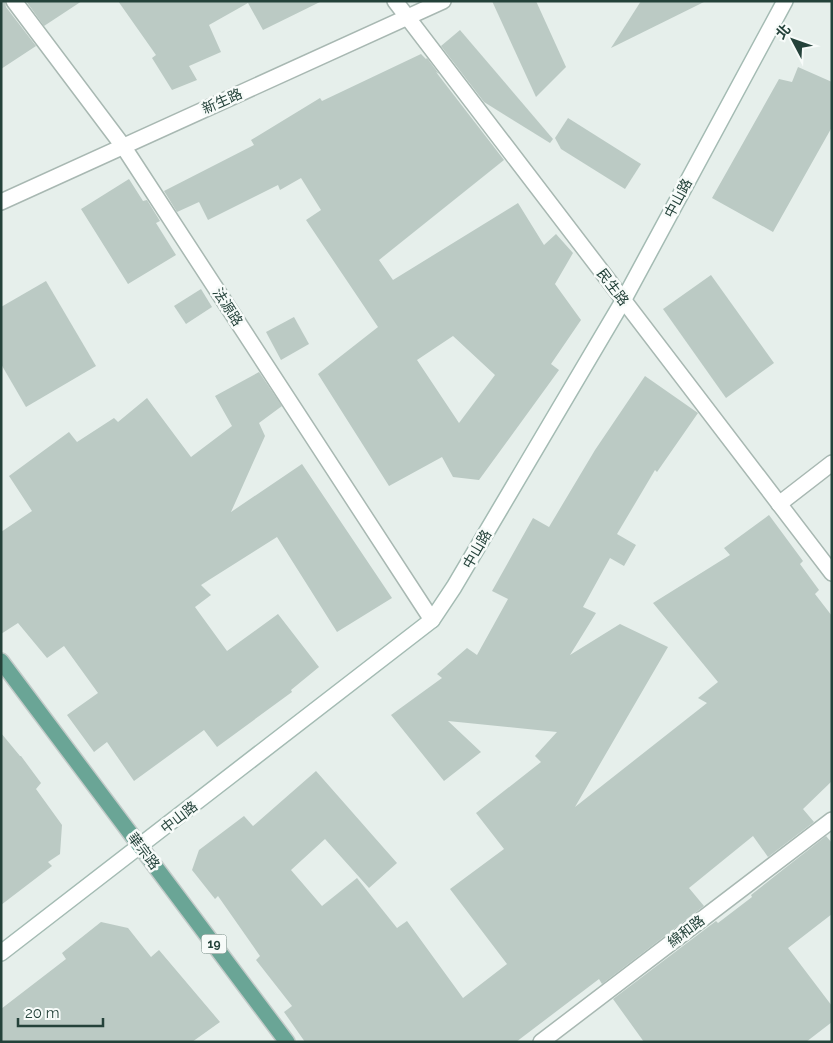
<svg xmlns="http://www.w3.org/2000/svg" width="833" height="1043" font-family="Raleway,'Noto Sans TC',sans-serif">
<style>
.building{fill:#bbcac4;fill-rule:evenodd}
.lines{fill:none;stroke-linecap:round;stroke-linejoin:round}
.minor-casing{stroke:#a8b8b2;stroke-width:18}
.secondary-casing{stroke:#a4bbb3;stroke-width:18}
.primary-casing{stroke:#c2cac8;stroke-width:18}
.minor{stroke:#fff;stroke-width:15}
.secondary{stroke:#fff;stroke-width:15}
.primary{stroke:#6aa596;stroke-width:15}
.labels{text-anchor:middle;stroke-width:5;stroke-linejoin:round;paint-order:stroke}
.shield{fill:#f7fbf9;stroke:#637a73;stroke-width:1}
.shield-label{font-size:12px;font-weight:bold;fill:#24423a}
.street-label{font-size:14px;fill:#24423a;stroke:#f7fbf9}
</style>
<rect width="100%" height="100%" fill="#e6efeb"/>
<g class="building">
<polygon points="1,1 5,1 6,7 36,46 1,69"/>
<polygon points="26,1 82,1 44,26"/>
<polygon points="118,1 322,1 263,30 248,3 209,25 221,52 189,66 197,80 172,90 152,58 156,55"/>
<polygon points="492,1 536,1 566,67 536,97"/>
<polygon points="641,1 706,1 611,48"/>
<polygon points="460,30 553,139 550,143 484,102 441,46"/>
<path d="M421,54L426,59L427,58L439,74L436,72L504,160L379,260L393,280L518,203L544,245L556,234L573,253L555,284L581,320L551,364L559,370L479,480L453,477L442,457L389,486L318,374L378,327L306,220L321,210L301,178L280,190L278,185L208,220L199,202L177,212L164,191L254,145L251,140L320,98L322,101ZM453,336L495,375L459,423L417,360Z"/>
<polygon points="798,67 832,82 832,127 773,232 712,198 779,79 792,82"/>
<polygon points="568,118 641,164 625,189 561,149 555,138"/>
<polygon points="129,179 143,201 147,200 160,221 156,223 176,255 128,284 81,209"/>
<polygon points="711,275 774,363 726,398 663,309"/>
<polygon points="46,281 96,366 26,407 1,364 1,307"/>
<polygon points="201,289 212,307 186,324 174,306"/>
<polygon points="294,317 309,344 281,360 266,332"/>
<polygon points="259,372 282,406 259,423 265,436 231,512 302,464 392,598 337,632 277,537 201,585 211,595 195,607 227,651 278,614 319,667 291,690 292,692 217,747 204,730 134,781 107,742 94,752 67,715 98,693 64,646 47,658 18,623 1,634 1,532 32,511 9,476 69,432 77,442 114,418 118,422 147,398 191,457 232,426 215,396"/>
<polygon points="645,376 698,413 657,472 655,470 617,534 636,545 624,566 610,558 583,607 596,613 570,655 620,624 668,647 575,807 707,703 698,698 718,682 653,603 730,555 724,548 769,515 803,561 800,564 819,590 815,594 832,616 832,781 803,809 814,822 768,857 753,836 689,888 704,906 602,984 599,979 516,1042 305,1042 284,1012 292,1006 256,960 260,956 218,896 215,899 192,870 199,850 244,816 253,826 316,771 397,863 369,888 325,839 291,870 322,906 357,878 397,928 407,921 463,998 507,964 450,889 504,849 476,813 541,762 535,756 557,732 448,721 481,752 444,781 391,715 442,678 437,674 467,648 477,655 508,599 492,591 533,518 549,527 595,450"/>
<polygon points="1,733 20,756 21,756 41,783 36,789 62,825 60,854 48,862 52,866 1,905"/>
<polygon points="826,836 832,843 832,914 788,948 832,1006 832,1022 806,1042 644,1042 613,999 716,921 718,923 752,897 751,895 780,872"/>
<polygon points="101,922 128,928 151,957 159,950 220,1022 192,1042 1,1042 1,1009 66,959 62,953"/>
</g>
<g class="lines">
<g class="minor-casing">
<g id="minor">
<polyline points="14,1 123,146 432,620"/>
<polyline points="395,1 832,573"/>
<polyline points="1,202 443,1"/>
<polyline points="779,504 832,463"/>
<polyline points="541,1042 832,820"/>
</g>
</g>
<g class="secondary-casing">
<polyline id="secondary" points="1,953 432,620 454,587 623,301 785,1"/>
</g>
<g class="primary-casing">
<polyline id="primary" points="1,661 287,1042"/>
</g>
<use href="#minor" class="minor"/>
<use href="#secondary" class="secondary"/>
<use href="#primary" class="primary"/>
</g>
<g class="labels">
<rect class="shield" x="201.5" y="934.5" width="25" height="19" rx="4"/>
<g class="shield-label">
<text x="214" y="948">19</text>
</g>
<g class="street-label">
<text transform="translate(222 101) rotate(-24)" y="5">新生路</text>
<text transform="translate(678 198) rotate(-62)" y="5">中山路</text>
<text transform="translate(613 287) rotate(53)" y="5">民生路</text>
<text transform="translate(228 307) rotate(57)" y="5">法源路</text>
<text transform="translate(477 549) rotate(-60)" y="5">中山路</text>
<text transform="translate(179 817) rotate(-38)" y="5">中山路</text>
<text transform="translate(144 851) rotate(53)" y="5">華宗路</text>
<text transform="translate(686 931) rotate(-37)" y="5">綿和路</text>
</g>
</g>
<rect width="833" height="1043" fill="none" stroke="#24423a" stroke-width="5"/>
<g transform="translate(793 40) rotate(311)" stroke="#f7fbf9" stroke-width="4" paint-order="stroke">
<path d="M0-4L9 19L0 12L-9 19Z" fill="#24423a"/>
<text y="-8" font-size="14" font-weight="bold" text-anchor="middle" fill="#24423a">北</text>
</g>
<path d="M18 1018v8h85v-8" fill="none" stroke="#24423a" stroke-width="2.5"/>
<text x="25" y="1018" font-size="15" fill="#24423a" stroke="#f7fbf9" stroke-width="4" paint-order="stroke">20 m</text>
</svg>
